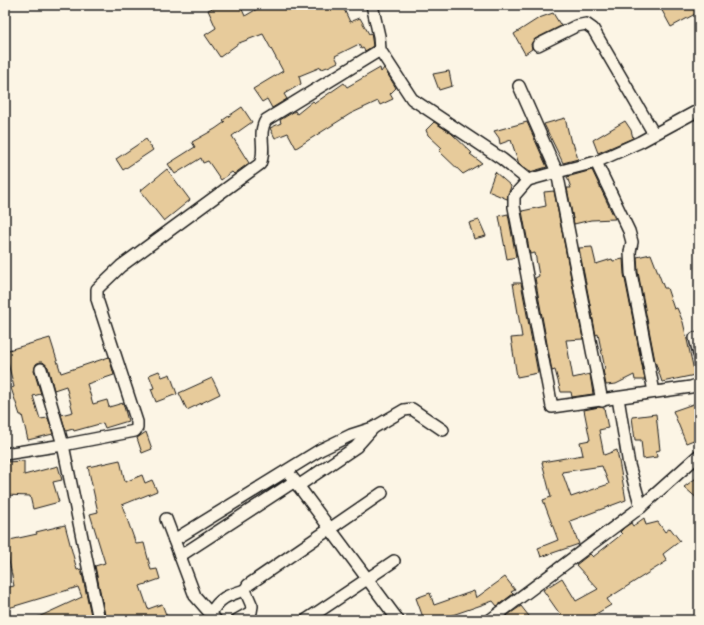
<svg xmlns="http://www.w3.org/2000/svg" width="704" height="625" font-family="Mynerve,sans-serif">
<style>
.building{fill:#e7cb9b;stroke:#1c1c1c;fill-rule:evenodd}
.lines{fill:none;stroke-linecap:round;stroke-linejoin:round}
.minor-casing{stroke:#1c1c1c;stroke-width:14}
.minor{stroke:#fcf5e5;stroke-width:11}
</style>
<rect width="100%" height="100%" fill="#fcf5e5"/>
<filter id="ink" filterUnits="userSpaceOnUse"><feTurbulence type="fractalNoise" baseFrequency=".025" numOctaves="2"/><feDisplacementMap in="SourceGraphic" scale="8" xChannelSelector="R" yChannelSelector="G"/><feConvolveMatrix kernelMatrix="1 2 1 2 8 2 1 2 1" color-interpolation-filters="sRGB"/></filter>
<g filter="url(#ink)">
<g class="building">
<polygon points="220,5 240,5 245,16 264,5 342,5 350,22 360,18 369,34 371,33 373,46 365,51 363,48 361,49 359,44 335,56 338,62 330,66 322,69 321,67 299,76 301,84 284,94 287,99 272,108 267,99 262,102 253,89 283,71 263,34 239,43 220,57 205,35 216,28 208,10"/>
<polygon points="659,5 693,5 697,13 671,27"/>
<polygon points="553,13 561,26 535,39 531,44 532,49 525,54 514,34 539,18"/>
<polygon points="380,68 381,72 384,68 396,88 390,94 393,99 380,105 378,101 350,114 296,148 288,133 275,138 270,128 281,123 280,120 295,111 297,114 313,101 315,103 344,83 347,87"/>
<polygon points="449,71 452,86 439,90 433,74"/>
<polygon points="242,107 252,122 232,136 249,163 234,174 232,172 221,180 208,161 203,163 201,158 175,174 168,164 195,147 192,142 215,129 225,122 223,120"/>
<polygon points="565,118 571,143 573,143 578,159 563,163 544,124"/>
<polygon points="625,121 631,130 633,138 598,153 593,140"/>
<polygon points="434,122 451,133 472,153 470,154 482,163 463,174 439,151 442,148 428,135 426,130"/>
<polygon points="527,122 547,167 530,172 519,164 511,140 500,144 499,138 494,131"/>
<polygon points="146,139 153,150 123,170 116,159"/>
<polygon points="167,169 190,200 164,221 140,191"/>
<polygon points="592,170 615,219 591,220 574,224 567,188 571,188 567,177"/>
<polygon points="495,172 511,186 507,199 488,191"/>
<polygon points="554,191 583,339 566,340 573,378 590,374 593,394 572,397 571,392 561,392 555,370 552,371 535,278 539,276 535,253 530,254 522,211 546,206 544,192"/>
<polygon points="508,214 516,257 507,259 499,216"/>
<polygon points="479,220 486,236 474,239 469,223"/>
<polygon points="592,247 596,264 612,259 613,261 623,259 624,274 645,380 635,380 634,375 616,384 606,385 603,370 605,369 598,334 596,335 579,248"/>
<polygon points="651,254 664,288 667,288 674,309 677,308 683,322 695,375 662,382 655,361 638,272 637,257"/>
<polygon points="513,283 521,283 538,373 517,377 511,338 522,337"/>
<polygon points="50,338 61,373 109,357 114,375 87,384 93,404 107,400 109,407 123,403 128,421 105,428 103,423 74,431 73,429 66,431 61,415 73,412 66,386 54,390 48,367 43,362 39,362 36,364 34,371 41,394 33,396 40,419 48,418 53,434 28,440 22,415 20,415 11,388 14,387 5,351"/>
<polygon points="159,371 162,377 170,374 177,394 156,402 151,389 154,388 149,375"/>
<polygon points="212,378 220,394 187,410 179,393"/>
<polygon points="699,402 699,438 686,443 673,411"/>
<path d="M599,407L604,408L608,428L599,430L604,455L617,450L626,500L570,521L579,544L541,557L538,548L558,540L543,500L551,497L542,462L583,455L580,442L590,440L584,410ZM602,466L609,484L571,497L562,472Z"/>
<polygon points="656,414 660,450 656,451 657,457 643,459 641,440 635,440 632,417"/>
<polygon points="146,432 152,449 142,453 137,438"/>
<polygon points="120,460 125,482 142,475 145,483 152,480 157,491 122,505 136,544 144,543 151,570 157,569 160,579 140,586 148,609 162,604 168,620 106,620 95,566 105,563 90,514 98,512 88,467"/>
<polygon points="24,461 24,475 58,466 62,480 53,482 59,502 33,509 30,496 5,495 5,462"/>
<polygon points="699,476 699,500 684,487"/>
<polygon points="644,518 646,525 658,522 665,532 670,528 680,541 663,554 667,561 607,599 611,605 586,620 564,620 543,590 562,578 576,601 598,589 576,565 590,554 593,557 622,534 620,532 625,527 631,523 633,526"/>
<polygon points="65,525 77,570 81,569 92,620 32,620 82,597 78,587 5,609 5,588 14,586 5,541 37,534 36,532"/>
<polygon points="505,577 515,590 511,592 513,594 497,606 493,601 438,620 424,620 416,598 430,593 434,605 474,591 476,598"/>
<polygon points="521,606 532,620 508,620 505,617"/>
</g>
<g class="lines">
<g class="minor-casing">
<g id="minor">
<polyline points="372,5 379,36 380,50"/>
<polyline points="538,45 576,26 586,24 593,29 654,134"/>
<polyline points="519,86 557,172 596,162 629,231 632,242 630,252 631,273 654,392"/>
<polyline points="596,162 640,142 699,110"/>
<polyline points="528,180 514,196 514,207 552,407 691,387 699,384"/>
<polyline points="695,338 699,354"/>
<polyline points="41,369 63,445 99,620"/>
<polyline points="618,398 629,465 641,507"/>
<path d="M5,454L63,445L135,431L137,428V422L97,299V289L121,266L260,164C267,149 257,134 266,120L380,50L412,99L502,159L528,180L557,172L602,401"/>
<polyline points="291,476 398,620"/>
<polyline points="295,481 180,556 174,540 320,450 351,435 373,428"/>
<polyline points="298,486 356,447 373,428 404,410 412,409 443,430"/>
<polyline points="166,519 174,540"/>
<polyline points="180,556 195,596 216,620"/>
<path d="M211,613C220,597 229,595 245,590"/>
<polyline points="237,620 251,612 252,606 245,590 248,585 382,493"/>
<polyline points="306,620 394,561"/>
<polyline points="490,620 641,507 699,455"/>
</g>
</g>
<use href="#minor" class="minor"/>
</g>
</g>
<rect width="704" height="625" fill="none" stroke="#fcf5e5" stroke-width="20"/>
<rect x="10" y="10" width="684" height="605" fill="none" stroke="#1c1c1c" stroke-width="1.5" filter="url(#ink)"/>
</svg>
